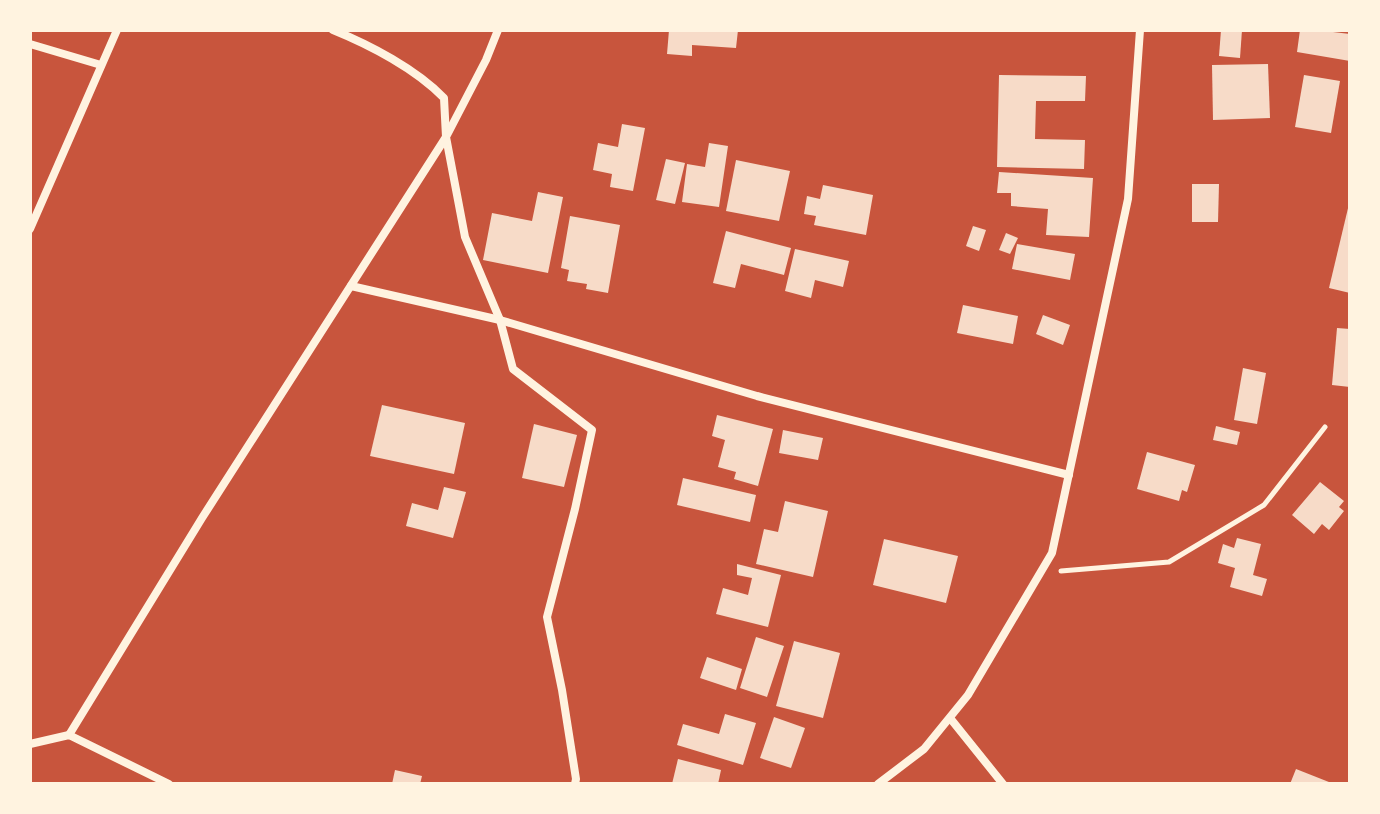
<svg xmlns="http://www.w3.org/2000/svg" width="1380" height="814" font-family="Quicksand,sans-serif">
<style>
.building{fill:#f7dbc8}
.lines{fill:none;stroke-linecap:round;stroke-linejoin:round}
.path{stroke:#fff3e0;stroke-width:5}
.minor{stroke:#fff3e0;stroke-width:8}
</style>
<rect width="100%" height="100%" fill="#c8553d"/>
<g class="building">
<polygon points="669,30 738,30 736,48 692,45 692,56 667,54"/>
<polygon points="1221,30 1242,30 1240,58 1219,56"/>
<polygon points="1300,30 1333,30 1333,32 1350,34 1350,61 1297,52"/>
<polygon points="1268,64 1270,118 1213,120 1212,65"/>
<polygon points="999,75 1086,76 1085,101 1036,101 1035,139 1085,140 1084,169 997,167"/>
<polygon points="1304,75 1340,81 1331,133 1295,127"/>
<polygon points="622,124 645,128 633,191 610,187 612,174 593,170 598,143 618,147"/>
<polygon points="709,143 728,146 719,207 682,202 687,164 705,167"/>
<polygon points="666,159 685,163 675,204 656,200"/>
<polygon points="736,160 790,171 779,221 726,211"/>
<polygon points="999,172 1093,178 1089,237 1046,235 1048,209 1011,206 1011,193 997,193"/>
<polygon points="1192,184 1219,184 1218,222 1192,222"/>
<polygon points="823,185 873,195 866,235 814,225 816,216 804,214 807,196 820,199"/>
<polygon points="538,192 563,197 548,273 483,260 492,213 532,221"/>
<polygon points="1349,204 1350,204 1350,293 1329,288"/>
<polygon points="570,216 620,225 608,293 586,289 587,284 567,281 569,270 561,268"/>
<polygon points="973,226 986,230 979,251 966,246"/>
<polygon points="726,231 791,248 784,275 741,264 735,288 713,283"/>
<polygon points="1006,233 1018,238 1010,254 999,250"/>
<polygon points="1017,244 1075,254 1070,280 1012,269"/>
<polygon points="795,249 849,261 843,287 815,280 811,298 785,291"/>
<polygon points="963,305 1018,316 1013,344 957,333"/>
<polygon points="1043,315 1070,325 1063,345 1036,334"/>
<polygon points="1337,328 1350,329 1350,387 1332,385"/>
<polygon points="1243,368 1266,373 1257,424 1234,420"/>
<polygon points="382,405 465,423 454,474 370,456"/>
<polygon points="717,415 773,429 758,486 734,479 736,472 718,467 725,440 712,436"/>
<polygon points="534,424 577,435 564,487 522,478"/>
<polygon points="1216,426 1240,432 1237,445 1213,440"/>
<polygon points="783,430 823,438 818,460 779,453"/>
<polygon points="1147,452 1195,465 1187,492 1182,490 1179,501 1137,489"/>
<polygon points="683,478 756,495 750,522 677,505"/>
<polygon points="1320,482 1344,501 1339,507 1344,511 1329,530 1322,524 1314,534 1292,515"/>
<polygon points="444,487 466,492 453,538 406,526 412,503 438,510"/>
<polygon points="785,501 828,511 813,577 756,564 764,529 778,532"/>
<polygon points="1237,538 1261,544 1253,575 1267,579 1262,596 1230,587 1235,568 1218,563 1223,544 1234,548"/>
<polygon points="884,539 958,556 946,603 873,585"/>
<polygon points="737,564 781,575 768,627 716,614 723,588 748,595 752,578 737,575"/>
<polygon points="756,637 784,646 767,697 740,688"/>
<polygon points="794,641 840,653 823,718 776,706"/>
<polygon points="707,657 742,669 736,690 700,678"/>
<polygon points="725,714 756,723 743,765 677,745 683,724 719,734"/>
<polygon points="774,717 805,728 791,768 760,758"/>
<polygon points="678,759 721,770 718,784 672,784"/>
<polygon points="1296,769 1334,784 1290,784"/>
<polygon points="395,770 422,776 420,784 392,784"/>
</g>
<g class="lines">
<polyline class="path" points="1061,571 1169,562 1264,505 1325,427"/>
<g class="minor">
<polyline points="498,30 486,60 446,137 465,237 500,320 513,369 592,430 575,509 547,617 562,690 576,779 575,784"/>
<polyline points="30,44 101,65"/>
<polyline points="30,229 117,30"/>
<polyline points="351,286 500,320 757,396 1069,475"/>
<polyline points="950,718 1003,784"/>
<path d="M69,735L202,518L446,137L444,98C416,69 370,45 333,30"/>
<polyline points="30,744 69,735 169,784"/>
<polyline points="878,784 924,749 968,695 1052,553 1128,199 1140,30"/>
</g>
</g>
<rect width="1380" height="814" fill="none" stroke="#fff3e0" stroke-width="64"/>
</svg>
